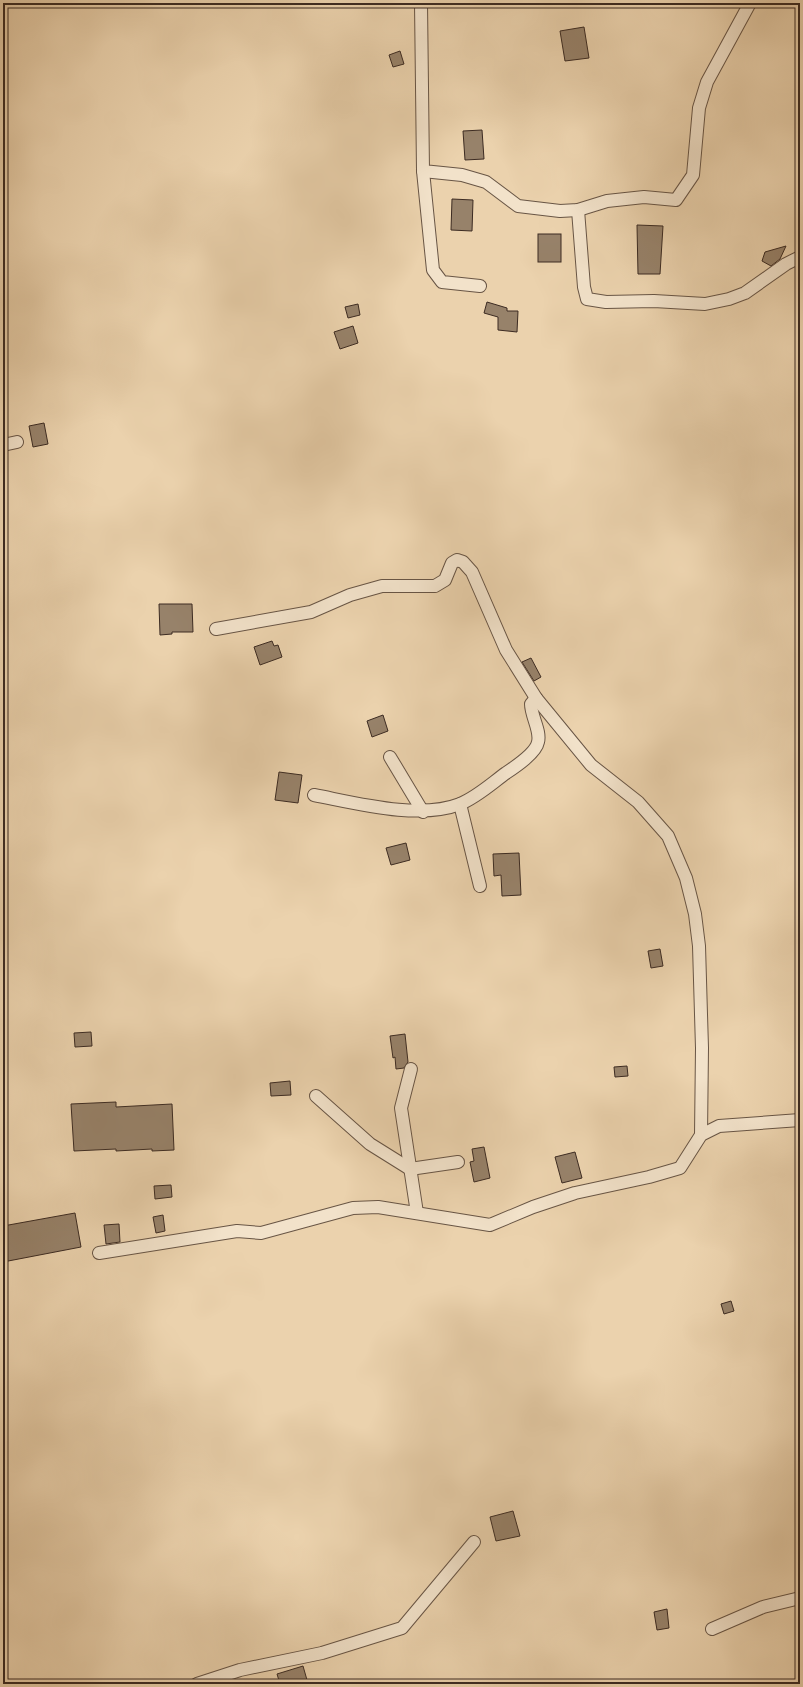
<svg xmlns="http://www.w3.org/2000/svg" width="803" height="1687" font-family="Cardo,serif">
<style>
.building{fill:#97826a;stroke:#3c2b22}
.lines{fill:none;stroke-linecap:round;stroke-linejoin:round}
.minor-casing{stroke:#685545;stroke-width:14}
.minor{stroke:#f2e2ca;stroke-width:12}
</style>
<rect width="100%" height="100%" fill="#ebd2ad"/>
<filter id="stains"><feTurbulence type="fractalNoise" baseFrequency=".005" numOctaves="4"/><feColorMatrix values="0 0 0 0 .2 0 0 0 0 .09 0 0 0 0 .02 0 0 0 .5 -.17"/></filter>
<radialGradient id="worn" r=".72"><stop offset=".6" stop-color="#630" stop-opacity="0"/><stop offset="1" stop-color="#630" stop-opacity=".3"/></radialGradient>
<g class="building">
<polygon points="584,27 589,58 565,61 560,31"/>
<polygon points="400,51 404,64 393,67 389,55"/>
<polygon points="482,130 484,159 465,160 463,131"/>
<polygon points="452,199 473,200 472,231 451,230"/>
<polygon points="637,225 663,226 660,274 638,274"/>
<rect x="538" y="234" width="23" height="28"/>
<polygon points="786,246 780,259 771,266 762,261 765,252"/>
<polygon points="487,302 507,308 507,311 518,311 517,332 498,330 498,317 484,313"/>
<polygon points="358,304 360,315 348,318 345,307"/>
<polygon points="353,326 358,343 340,349 334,332"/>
<polygon points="44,423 48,444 33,447 29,426"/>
<polygon points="159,604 192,604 193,632 172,632 172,634 160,635"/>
<polygon points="272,641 274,646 278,645 282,657 260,665 254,647"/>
<polygon points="531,658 541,677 534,681 522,662"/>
<polygon points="383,715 388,731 372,737 367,721"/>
<polygon points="279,772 302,775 298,803 275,800"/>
<polygon points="406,843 410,860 391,865 386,848"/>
<polygon points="519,853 521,895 502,896 501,875 494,876 493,854"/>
<polygon points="660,949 663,966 651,968 648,951"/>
<polygon points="91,1032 92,1046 75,1047 74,1033"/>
<polygon points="405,1034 408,1062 404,1068 396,1069 395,1057 393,1058 390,1036"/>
<polygon points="627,1066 628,1076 615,1077 614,1067"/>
<polygon points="290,1081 291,1095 271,1096 270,1083"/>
<polygon points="116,1102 116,1107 172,1104 174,1150 152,1151 152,1149 116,1151 116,1149 74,1151 71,1104"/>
<polygon points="484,1147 490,1178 474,1182 470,1162 474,1161 472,1149"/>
<polygon points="575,1152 582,1178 562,1183 555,1157"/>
<polygon points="171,1185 172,1197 155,1199 154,1186"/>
<polygon points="75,1213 81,1247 3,1262 3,1226"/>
<polygon points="163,1215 165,1231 156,1233 153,1217"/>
<polygon points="119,1224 120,1242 106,1244 104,1225"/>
<polygon points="731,1301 734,1311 724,1314 721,1304"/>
<polygon points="513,1511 520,1536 496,1541 490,1517"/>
<polygon points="667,1609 669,1628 657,1630 654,1612"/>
<polygon points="303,1666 307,1680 291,1684 280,1684 277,1674"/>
</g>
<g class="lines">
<g class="minor-casing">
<g id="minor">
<polyline points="421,3 423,171 462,175 486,182 518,206 560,211 578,210 607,201 644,197 676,200 693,175 699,108 707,82 750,3"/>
<polyline points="423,171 433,270 442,282 480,286"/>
<polyline points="578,210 584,287 587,299 606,302 654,301 705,304 729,299 745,293 786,264 800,257"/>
<polyline points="3,445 17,442"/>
<polyline points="216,629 311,612 350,595 382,586 435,586 445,580 452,563 457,560 463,562 472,572 506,650 536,698 591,765 638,802 668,836 686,878 695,914 699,946 702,1048 701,1135"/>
<polyline points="390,757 423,812"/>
<path d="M314,795C356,803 419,820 460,804C477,797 491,784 506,773C515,767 536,753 538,742C541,731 531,716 531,704L536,698"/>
<polyline points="460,804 480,886"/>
<polyline points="411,1069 401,1108 417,1213"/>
<polyline points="316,1096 370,1144 410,1169 458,1162"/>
<polyline points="99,1253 237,1231 261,1233 353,1208 378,1207 490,1225 533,1207 575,1193 649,1177 680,1168 701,1135 719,1126 800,1120"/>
<polyline points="712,1629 763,1607 800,1598"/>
<polyline points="197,1684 240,1670 322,1653 402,1628 474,1542"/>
</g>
</g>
<use href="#minor" class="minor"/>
</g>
<rect width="803" height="1687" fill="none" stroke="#ebd2ad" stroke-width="16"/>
<rect x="4" y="4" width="795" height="1679" fill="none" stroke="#3c2b22" stroke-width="2"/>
<rect x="8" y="8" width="787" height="1671" fill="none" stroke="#3c2b22"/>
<rect width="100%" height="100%" filter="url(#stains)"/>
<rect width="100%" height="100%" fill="url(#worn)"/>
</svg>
